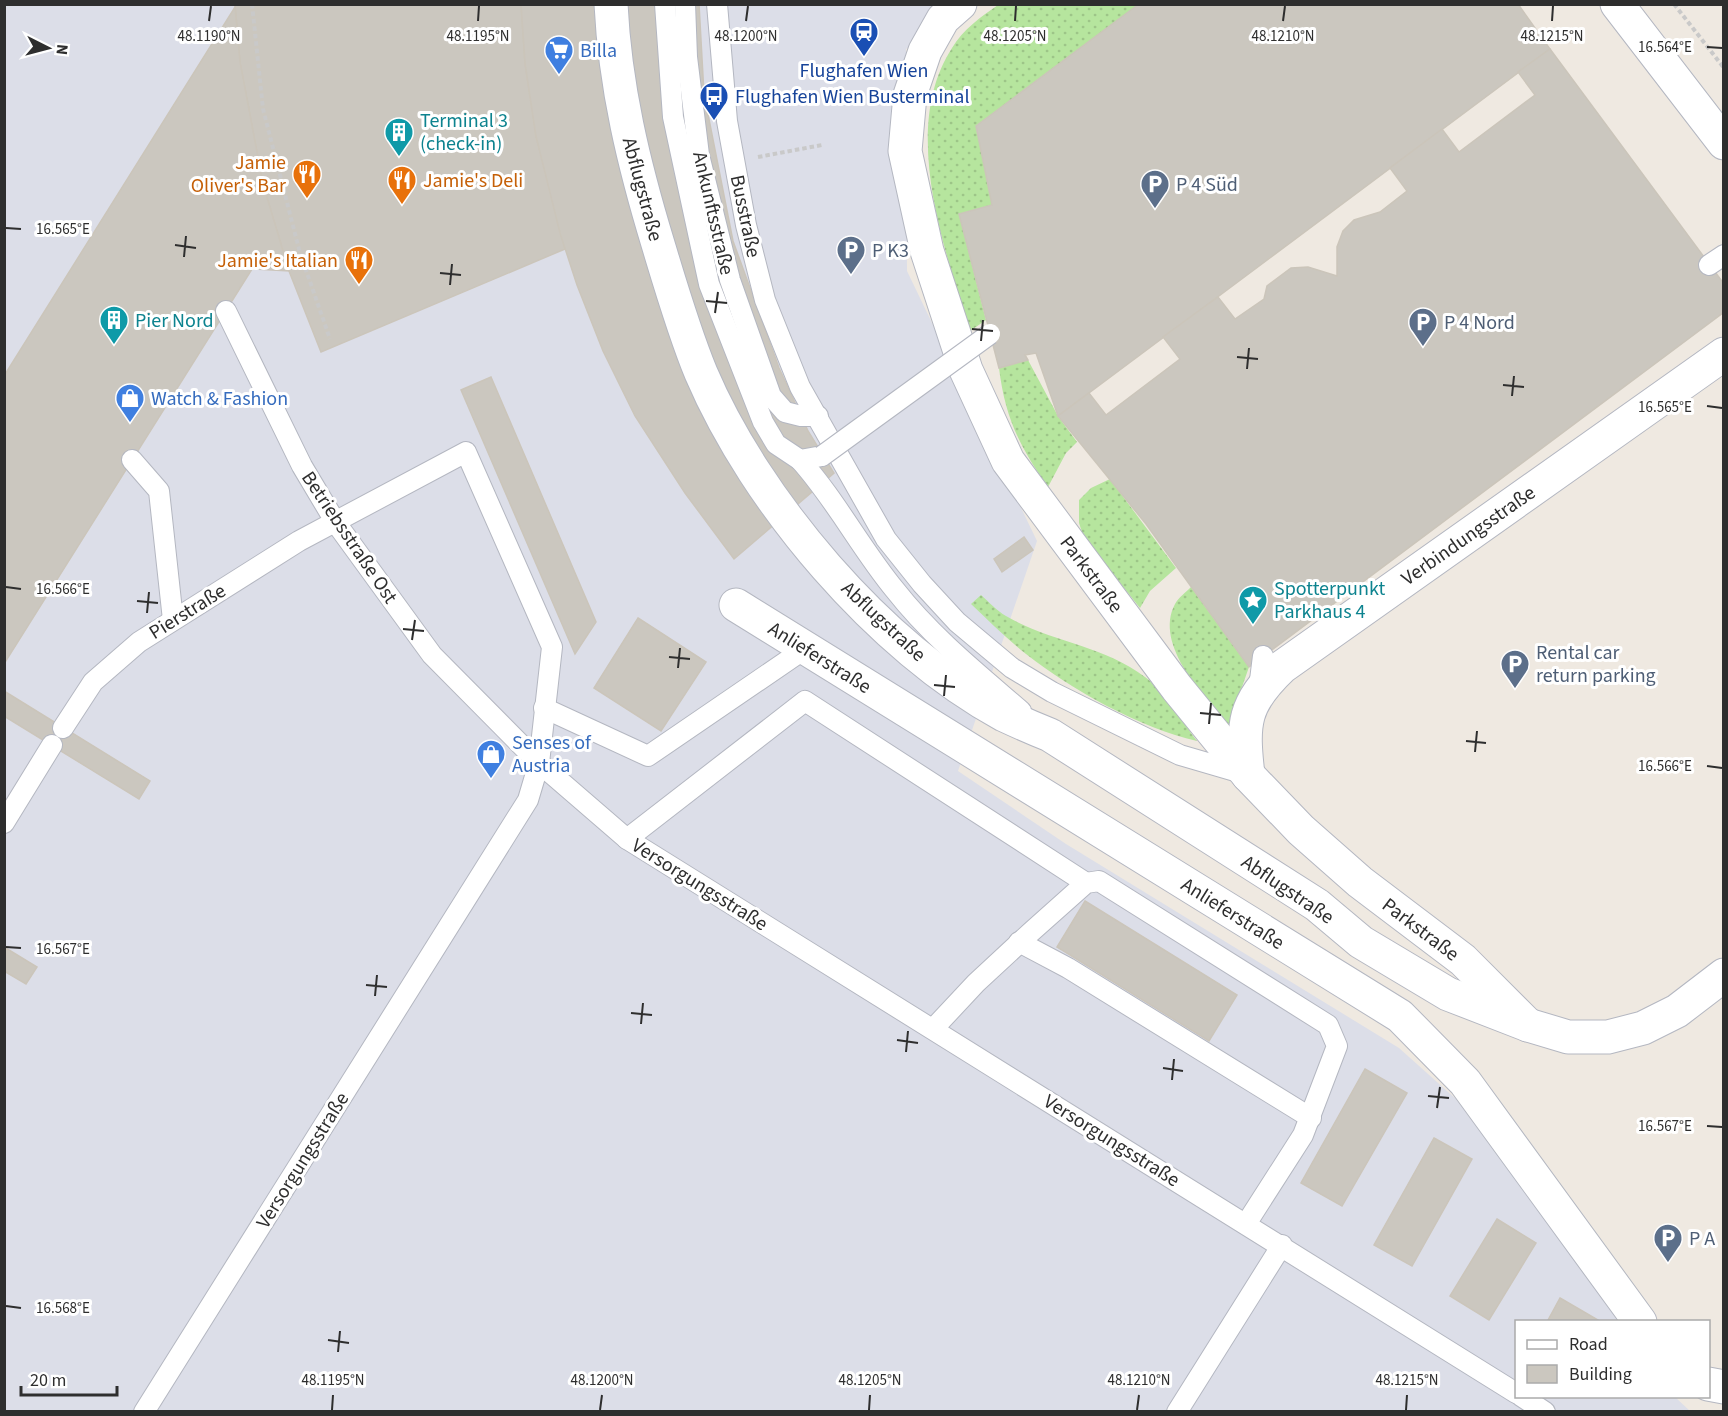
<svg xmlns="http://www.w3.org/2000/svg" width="1728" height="1416" font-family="'Source Sans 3',sans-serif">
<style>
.airport{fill:#dcdee8}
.grass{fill:url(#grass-dots)}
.building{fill:#cbc7bf;stroke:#cbc5ba;stroke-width:1.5}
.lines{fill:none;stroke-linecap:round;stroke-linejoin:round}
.lane-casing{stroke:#b4b7c1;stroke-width:22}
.street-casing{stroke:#b4b7c1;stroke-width:35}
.secondary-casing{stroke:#b4b7c1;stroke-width:35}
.path{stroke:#c9c9c9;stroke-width:4;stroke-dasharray:4.5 3;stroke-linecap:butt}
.lane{stroke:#fff;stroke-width:20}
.street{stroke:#fff;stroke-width:33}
.secondary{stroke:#fff;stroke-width:33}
.lane-bridge-casing{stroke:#b4b7c1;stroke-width:22;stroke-linecap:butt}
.lane-bridge{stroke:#fff;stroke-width:20}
.ticks{fill:none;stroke:#2e2e2e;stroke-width:2}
.labels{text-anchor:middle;stroke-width:6;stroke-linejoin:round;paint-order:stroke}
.shop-label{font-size:20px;fill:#366cbe;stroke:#fff;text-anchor:start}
.transit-label{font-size:20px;fill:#164399;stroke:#fff}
.culture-label{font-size:20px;fill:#0d838f;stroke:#fff;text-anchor:start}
.food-label{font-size:20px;fill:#c56008;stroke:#fff;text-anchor:end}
.service-label{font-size:20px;fill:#4e5e75;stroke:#fff;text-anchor:start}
.street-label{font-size:20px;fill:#2e2e2e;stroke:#fff}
.ticks-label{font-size:15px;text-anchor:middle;fill:#2e2e2e;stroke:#fff;stroke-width:6;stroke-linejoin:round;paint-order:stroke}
</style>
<defs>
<pattern id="grass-dots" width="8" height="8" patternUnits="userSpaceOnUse" patternTransform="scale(1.5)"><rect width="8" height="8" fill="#b6e59e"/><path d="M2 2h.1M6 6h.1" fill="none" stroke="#9dc588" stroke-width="1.8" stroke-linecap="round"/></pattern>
</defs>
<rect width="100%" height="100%" fill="#efe9e1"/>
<polygon class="airport" points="5,5 963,5 906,49 907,271 1037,541 958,771 1066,844 1399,1048 1456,1099 1620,1321 1516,1322 1516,1396 1675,1397 1690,1411 5,1412"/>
<g class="grass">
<path d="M998,5H1139L976,126L992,205L959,214L986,320L970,331C944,248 900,128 952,48C963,29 981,17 998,5Z"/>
<path d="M1028,360L1058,416L1077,442L1066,453L1048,487C1019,446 1005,417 999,368Z"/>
<polygon points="1110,479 1176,568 1150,591 1140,608 1084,538 1079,523 1079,500 1091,488"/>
<path d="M1191,587L1249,667L1228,727C1206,698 1153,645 1175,604C1178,598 1186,592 1191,587Z"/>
<path d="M981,595C989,602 997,611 1006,616C1050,642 1103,645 1145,677C1167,693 1181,720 1197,741C1140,728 1072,690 1026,654C1007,639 989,621 971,604Z"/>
</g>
<g class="building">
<polygon points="235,4 521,4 525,63 536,136 565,249 321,352 289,271 263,184 240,62"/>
<polygon points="521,4 699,4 704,94 733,241 779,368 808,431 834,473 734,559 685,493 635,416 603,351 577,285 560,233 536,136 525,63"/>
<polygon points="1139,4 1518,4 1550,49 1058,416 1036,353 1025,355 1028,360 999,368 959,214 992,205 976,126"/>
<polygon points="235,7 240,62 263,184 289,271 252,269 4,664 4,376"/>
<polygon points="1550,49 1724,284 1724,312 1249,667 1146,524 1058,416 1089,393 1106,415 1180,359 1163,337 1218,297 1235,319 1264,299 1267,286 1291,268 1308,267 1337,276 1337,247 1343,231 1354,220 1380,212 1407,191 1390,168 1442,129 1459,152 1535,95 1518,72"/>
<polygon points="491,377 596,622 575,654 461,390"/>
<polygon points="1024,537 1033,550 1002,572 994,559"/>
<polygon points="638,618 706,662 661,731 594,688"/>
<polygon points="4,691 150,781 139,799 4,716"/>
<polygon points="1085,901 1237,995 1209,1041 1057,947"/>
<polygon points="4,947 37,967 26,984 4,971"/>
<polygon points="1365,1069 1407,1093 1342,1206 1301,1183"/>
<polygon points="1434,1138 1472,1159 1412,1266 1374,1245"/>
<polygon points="1497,1219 1536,1243 1489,1320 1450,1296"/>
<polygon points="1560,1298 1598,1320 1597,1322 1547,1322"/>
</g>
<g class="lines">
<g class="lane-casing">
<g id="lane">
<polyline points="665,4 673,117 709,284 763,422 776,444 800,460 822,456"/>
<polyline points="685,4 687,57 699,155 730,280 771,396 785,412 801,416 818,416"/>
<polyline points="717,4 727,121 746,225 765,300 800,387 886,539 922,584 957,622 1012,668 1052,692 1180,755 1245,774"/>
<polyline points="1709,265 1724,255"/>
<polyline points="226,311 302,466 336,523 432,655 539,763"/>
<polyline points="132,460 159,491 173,620"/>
<path d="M800,460C836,500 861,549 895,590C931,636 977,673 1021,711"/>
<polyline points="1259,688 1263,656"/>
<polyline points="544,708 648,756 806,648"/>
<polyline points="63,728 93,682 139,642 299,541 466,452 552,647 539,763"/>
<polyline points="4,823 52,745"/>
<polyline points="627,839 805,701 1086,883"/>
<polyline points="1019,942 1068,968 1311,1118"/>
<polyline points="933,1029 976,983 1031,932 1086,883 1099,881 1328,1025 1337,1046 1303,1135 1246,1224"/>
<polyline points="1521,1396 1545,1412"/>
<polyline points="144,1412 528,800 539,763 627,839 1516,1393"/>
<polyline points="1177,1412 1282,1245"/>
</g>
</g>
<g class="street-casing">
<g id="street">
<polyline points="960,4 943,19 925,51 910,95 905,151 927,251 966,370 1008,461 1177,688 1248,775 1301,830 1360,882 1463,960 1528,1025"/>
<polyline points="1617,4 1724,143"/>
<polyline points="736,605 1400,1016 1465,1082 1640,1322"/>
<path d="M1248,775C1242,723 1243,704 1282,667L1724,354"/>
<polyline points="1708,1384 1724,1387"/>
</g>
</g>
<g class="secondary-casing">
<path id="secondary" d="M611,4C615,87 634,165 658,244C671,287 684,332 701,373C756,502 880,648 1004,715C1019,722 1035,729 1050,735L1317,905L1361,942L1448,994L1528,1025L1568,1037H1608L1643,1028L1677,1011L1724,975"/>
</g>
<g class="path">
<polyline points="252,4 263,109 300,253 330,339"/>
<polyline points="1674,4 1724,68"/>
<polyline points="758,157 822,145"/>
</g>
<use href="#lane" class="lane"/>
<use href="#street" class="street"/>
<use href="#secondary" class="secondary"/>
<g class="lane-bridge-casing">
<polyline id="lane-bridge" points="822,456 990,334"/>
</g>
<use href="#lane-bridge" class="lane-bridge"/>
</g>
<path class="ticks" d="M209,21L211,6M478,21L479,6M746,21L748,6M1015,21L1016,6M1283,21L1285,6M1552,21L1553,6M1707,47L1722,48M6,228L21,229M175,245L196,248M184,257L186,236M440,273L461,275M450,285L452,264M706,301L727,303M715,313L718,292M972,329L993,331M981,341L983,320M1237,357L1258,359M1247,369L1249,348M1503,385L1524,387M1512,396L1514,376M1707,406L1722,408M6,587L21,589M137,601L158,603M147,613L149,592M403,629L424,631M412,640L415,620M669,657L690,659M678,668L680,648M934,685L955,687M944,696L946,675M1200,713L1221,715M1209,724L1211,703M1466,741L1486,743M1475,752L1477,731M1707,766L1722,768M6,947L21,948M366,985L387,987M375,996L377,975M631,1013L652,1015M641,1024L643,1003M897,1040L918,1043M906,1052L908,1031M1163,1068L1183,1071M1172,1080L1174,1059M1428,1096L1449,1098M1437,1108L1440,1087M1707,1126L1722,1127M6,1306L21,1308M328,1340L349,1343M338,1352L340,1331M332,1410L333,1395M600,1410L602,1395M869,1410L870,1395M1137,1410L1139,1395M1406,1410L1407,1395"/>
<defs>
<g id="station-pin" transform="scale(1.5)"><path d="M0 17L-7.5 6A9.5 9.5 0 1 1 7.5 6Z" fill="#1a4fb4" stroke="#fff"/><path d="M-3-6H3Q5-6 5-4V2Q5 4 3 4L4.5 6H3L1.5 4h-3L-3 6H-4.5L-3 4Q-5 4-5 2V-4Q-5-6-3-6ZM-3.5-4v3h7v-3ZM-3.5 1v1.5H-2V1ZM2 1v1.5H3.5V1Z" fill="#fff"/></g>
<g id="supermarket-pin" transform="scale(1.5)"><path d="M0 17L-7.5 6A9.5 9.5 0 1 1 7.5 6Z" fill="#3f7fe0" stroke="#fff"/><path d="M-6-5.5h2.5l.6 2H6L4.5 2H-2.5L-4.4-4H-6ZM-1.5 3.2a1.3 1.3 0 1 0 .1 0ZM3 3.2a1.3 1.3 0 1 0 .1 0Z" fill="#fff"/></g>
<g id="bus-pin" transform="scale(1.5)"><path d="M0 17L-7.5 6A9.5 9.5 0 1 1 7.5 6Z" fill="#1a4fb4" stroke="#fff"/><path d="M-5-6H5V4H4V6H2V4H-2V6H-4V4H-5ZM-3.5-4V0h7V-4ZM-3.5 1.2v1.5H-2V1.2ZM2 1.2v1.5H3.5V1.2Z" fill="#fff"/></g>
<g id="building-pin" transform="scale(1.5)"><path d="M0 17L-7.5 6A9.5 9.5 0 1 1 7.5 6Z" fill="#0f9aa8" stroke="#fff"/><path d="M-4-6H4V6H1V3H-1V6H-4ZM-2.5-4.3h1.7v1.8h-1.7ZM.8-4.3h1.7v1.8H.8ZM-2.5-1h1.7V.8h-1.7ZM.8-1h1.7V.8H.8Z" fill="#fff"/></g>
<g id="restaurant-pin" transform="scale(1.5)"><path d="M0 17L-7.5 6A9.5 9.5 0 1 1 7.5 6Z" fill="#e8710a" stroke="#fff"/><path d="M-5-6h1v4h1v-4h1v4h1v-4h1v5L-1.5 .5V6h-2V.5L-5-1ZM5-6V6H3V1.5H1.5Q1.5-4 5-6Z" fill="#fff"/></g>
<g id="parking-pin" transform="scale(1.5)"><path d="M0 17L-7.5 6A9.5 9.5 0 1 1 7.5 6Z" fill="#5c6f8a" stroke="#fff"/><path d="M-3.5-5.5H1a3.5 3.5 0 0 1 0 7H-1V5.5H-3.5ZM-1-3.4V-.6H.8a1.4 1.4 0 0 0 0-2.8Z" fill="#fff"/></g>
<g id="shop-pin" transform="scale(1.5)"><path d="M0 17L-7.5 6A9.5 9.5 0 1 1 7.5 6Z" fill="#3f7fe0" stroke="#fff"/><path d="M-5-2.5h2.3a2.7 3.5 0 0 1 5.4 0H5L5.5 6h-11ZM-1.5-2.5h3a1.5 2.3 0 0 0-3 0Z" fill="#fff"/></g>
<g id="sight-pin" transform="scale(1.5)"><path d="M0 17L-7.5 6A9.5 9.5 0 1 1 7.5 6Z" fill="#0f9aa8" stroke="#fff"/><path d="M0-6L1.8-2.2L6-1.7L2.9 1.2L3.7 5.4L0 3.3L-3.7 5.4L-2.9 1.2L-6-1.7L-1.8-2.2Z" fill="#fff"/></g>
</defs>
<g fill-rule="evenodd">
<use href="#station-pin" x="864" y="32"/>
<use href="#supermarket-pin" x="559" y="50"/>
<use href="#bus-pin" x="714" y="96"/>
<use href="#building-pin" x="399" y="132"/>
<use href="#restaurant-pin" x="307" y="174"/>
<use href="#restaurant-pin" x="402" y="180"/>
<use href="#parking-pin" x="1155" y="184"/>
<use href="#parking-pin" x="851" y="250"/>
<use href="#restaurant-pin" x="359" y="260"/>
<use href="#building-pin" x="114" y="320"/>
<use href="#parking-pin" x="1423" y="322"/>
<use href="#shop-pin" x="130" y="398"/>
<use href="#sight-pin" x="1253" y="600"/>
<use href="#parking-pin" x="1515" y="664"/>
<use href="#shop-pin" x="491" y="754"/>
<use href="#parking-pin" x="1668" y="1238"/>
</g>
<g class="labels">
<g class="shop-label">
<text x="580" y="57">Billa</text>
<text x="151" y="405">Watch &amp; Fashion</text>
<text x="512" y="749">Senses of<tspan x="512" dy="23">Austria</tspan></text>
</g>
<g class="transit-label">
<text x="864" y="77">Flughafen Wien</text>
<text x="735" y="103" text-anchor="start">Flughafen Wien Busterminal</text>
</g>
<g class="culture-label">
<text x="420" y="127">Terminal 3<tspan x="420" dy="23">(check-in)</tspan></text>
<text x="135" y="327">Pier Nord</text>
<text x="1274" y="595">Spotterpunkt<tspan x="1274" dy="23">Parkhaus 4</tspan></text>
</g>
<g class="food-label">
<text x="286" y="169">Jamie<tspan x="286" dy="23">Oliver's Bar</tspan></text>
<text x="423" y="187" text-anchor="start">Jamie's Deli</text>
<text x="338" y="267">Jamie's Italian</text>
</g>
<g class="service-label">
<text x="1176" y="191">P 4 Süd</text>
<text x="872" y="257">P K3</text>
<text x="1444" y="329">P 4 Nord</text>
<text x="1536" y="659">Rental car<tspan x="1536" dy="23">return parking</tspan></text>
<text x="1689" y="1245">P A</text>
</g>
<g class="street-label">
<text transform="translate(643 189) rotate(75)" y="7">Abflugstraße</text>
<text transform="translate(714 213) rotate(77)" y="7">Ankunftsstraße</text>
<text transform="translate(746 216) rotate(78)" y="7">Busstraße</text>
<text transform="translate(1468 535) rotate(-35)" y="7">Verbindungsstraße</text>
<text transform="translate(350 537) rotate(56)" y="7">Betriebsstraße Ost</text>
<text transform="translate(1092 574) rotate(53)" y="7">Parkstraße</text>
<text transform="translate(187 611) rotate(-32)" y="7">Pierstraße</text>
<text transform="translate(884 621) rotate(43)" y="7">Abflugstraße</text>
<text transform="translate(820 657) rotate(32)" y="7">Anlieferstraße</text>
<text transform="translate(700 884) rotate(32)" y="7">Versorgungsstraße</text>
<text transform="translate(1288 889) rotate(34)" y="7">Abflugstraße</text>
<text transform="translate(1233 913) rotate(32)" y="7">Anlieferstraße</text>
<text transform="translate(1421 929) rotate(37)" y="7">Parkstraße</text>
<text transform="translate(1112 1140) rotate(32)" y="7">Versorgungsstraße</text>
<text transform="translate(302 1160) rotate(-58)" y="7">Versorgungsstraße</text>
</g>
</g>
<g class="ticks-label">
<text x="209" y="41">48.1190°N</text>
<text x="478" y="41">48.1195°N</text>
<text x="746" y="41">48.1200°N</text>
<text x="1015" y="41">48.1205°N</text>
<text x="1283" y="41">48.1210°N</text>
<text x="1552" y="41">48.1215°N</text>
<text x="1665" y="52">16.564°E</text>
<text x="63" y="234">16.565°E</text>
<text x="1665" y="412">16.565°E</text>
<text x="63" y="594">16.566°E</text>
<text x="1665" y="771">16.566°E</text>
<text x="63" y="954">16.567°E</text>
<text x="1665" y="1131">16.567°E</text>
<text x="63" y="1313">16.568°E</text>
<text x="333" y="1385">48.1195°N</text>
<text x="602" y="1385">48.1200°N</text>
<text x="870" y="1385">48.1205°N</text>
<text x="1139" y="1385">48.1210°N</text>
<text x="1407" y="1385">48.1215°N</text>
</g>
<rect width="1728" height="1416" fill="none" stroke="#2e2e2e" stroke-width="12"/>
<rect x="1515" y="1320" width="195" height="78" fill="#ffffff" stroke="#ababab" stroke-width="1.5"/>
<rect x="1527" y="1340" width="30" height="9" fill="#ffffff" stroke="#ababab" stroke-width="1.5"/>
<text x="1569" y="1350" font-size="18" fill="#2e2e2e">Road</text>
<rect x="1527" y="1365" width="30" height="18" fill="#cbc7bf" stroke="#ababab" stroke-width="1.5"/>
<text x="1569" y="1380" font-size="18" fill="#2e2e2e">Building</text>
<g transform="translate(48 48) rotate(96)" stroke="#ffffff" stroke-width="4.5" paint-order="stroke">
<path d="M0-4.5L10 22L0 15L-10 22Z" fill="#2e2e2e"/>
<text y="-9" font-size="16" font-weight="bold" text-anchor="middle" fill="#2e2e2e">N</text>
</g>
<path d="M21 1386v9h96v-9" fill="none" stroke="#2e2e2e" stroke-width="3"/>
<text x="30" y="1386" font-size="18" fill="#2e2e2e" stroke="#ffffff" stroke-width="4.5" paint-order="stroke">20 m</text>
</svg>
